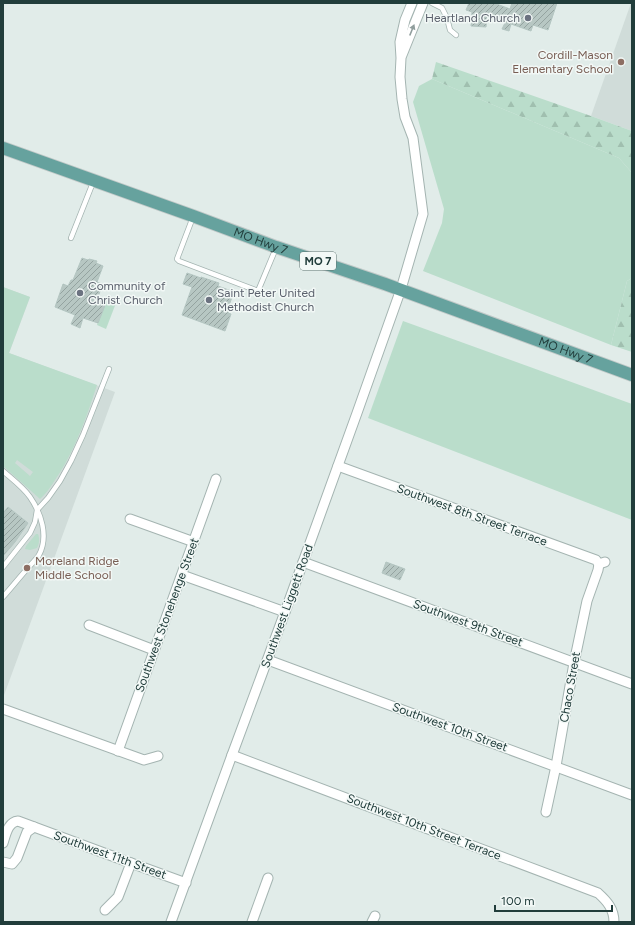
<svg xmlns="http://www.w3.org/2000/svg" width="635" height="925" font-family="Figtree,sans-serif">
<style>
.built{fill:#d0dcd9}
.green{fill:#baddcb;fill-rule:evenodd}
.forest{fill:url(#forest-firs)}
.building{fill:url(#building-hatch);stroke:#b4c6c2}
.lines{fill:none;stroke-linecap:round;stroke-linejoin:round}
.service-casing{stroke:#a4b4b1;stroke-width:6}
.minor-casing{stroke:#a4b4b1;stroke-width:11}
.primary-casing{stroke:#c1c9c8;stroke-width:14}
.service{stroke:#fff;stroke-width:4.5}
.minor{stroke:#fff;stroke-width:9}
.primary{stroke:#66a29e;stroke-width:12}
.oneway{fill:#909e9d}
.worship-dot{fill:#6b7280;stroke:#f2f8f6;stroke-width:1.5}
.education-dot{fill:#8d6e63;stroke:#f2f8f6;stroke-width:1.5}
.labels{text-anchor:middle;stroke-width:3;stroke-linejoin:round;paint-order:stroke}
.shield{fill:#f2f8f6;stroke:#607573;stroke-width:1}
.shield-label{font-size:11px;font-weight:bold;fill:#213d3b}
.worship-label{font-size:12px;fill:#5b616d;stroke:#f2f8f6;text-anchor:start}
.education-label{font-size:12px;fill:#785e54;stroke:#f2f8f6;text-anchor:end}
.street-label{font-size:12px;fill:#213d3b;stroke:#f2f8f6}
</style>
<defs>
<pattern id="forest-firs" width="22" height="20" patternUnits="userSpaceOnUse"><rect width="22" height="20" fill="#baddcb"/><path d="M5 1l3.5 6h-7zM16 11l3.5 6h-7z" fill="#a0bfaf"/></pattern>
<pattern id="building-hatch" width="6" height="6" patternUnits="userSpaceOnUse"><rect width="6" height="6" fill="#b7c7c3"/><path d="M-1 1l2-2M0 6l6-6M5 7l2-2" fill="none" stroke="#94a3a0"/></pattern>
</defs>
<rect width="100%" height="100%" fill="#e1ece9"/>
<g class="built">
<polygon points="631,3 632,3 632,131 591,116"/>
<polygon points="3,287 30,297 9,353 115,392 3,698"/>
</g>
<g class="green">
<polygon points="432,79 619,158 632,173 632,278 627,281 611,345 423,271 442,223 444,209 413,102 419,86"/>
<path d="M3,287L30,297L9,353L97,385C87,416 76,447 59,474C53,483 48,492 40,499L30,490L3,466ZM17,460L33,472L30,476L15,463Z"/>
<polygon points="107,299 116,303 106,329 97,325"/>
<polygon points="403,321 632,404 632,520 368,418"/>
<path d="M36,534H38C40,539 39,544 37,548L30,550L25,549L26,546Z"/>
</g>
<g class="forest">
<polygon points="436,62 591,116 632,131 632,173 619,158 432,79"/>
<polygon points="632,278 632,352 611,345 627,281"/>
</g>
<g class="building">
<polygon points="469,3 494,3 510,9 512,3 557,3 548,30 533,25 531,31 511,24 509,31 502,29 505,23 487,17 486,27 471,26 472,12 466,10"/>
<polygon points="82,258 88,260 89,259 97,261 96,263 103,266 97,282 103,284 97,299 106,303 98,323 83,318 80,328 71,324 75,315 55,307 63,284 68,286 71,280 73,280"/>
<polygon points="187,273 201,278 201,277 219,283 218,286 234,292 228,308 230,308 228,313 231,314 225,331 182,315 192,287 183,284"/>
<polygon points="8,507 28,523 15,542 3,556 3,513"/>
<polygon points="386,562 405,569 400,580 382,573"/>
</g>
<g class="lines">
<g class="service-casing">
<g id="service">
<polyline points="432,3 442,8 447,18 450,30 456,35"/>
<polyline points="193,217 177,259 179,261 258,291 276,248"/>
<polyline points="71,238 94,180"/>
<path d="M3,471C12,479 23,487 30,497C41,513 49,536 39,555C36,560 31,564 27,569C19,578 11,588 3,597"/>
<polyline points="3,567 30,533 35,522 37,510 48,498 60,481 71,461 83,435 109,369"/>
</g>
</g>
<g class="minor-casing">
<g id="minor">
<polyline points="402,55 423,3"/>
<polyline points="338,466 596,560 599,564 605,562"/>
<polyline points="130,519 194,542"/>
<polyline points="303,562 632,684"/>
<polyline points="182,575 285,612"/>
<polyline points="89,625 154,650"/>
<polyline points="268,660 632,795"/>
<polyline points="3,709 144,760 158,756"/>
<polyline points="118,751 216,479"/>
<path d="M232,755L598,893C607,901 614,909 614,922"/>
<polyline points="546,812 556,766 574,663 587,601 598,570 599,564"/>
<path d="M3,843C6,834 8,822 18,821L131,863L186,883"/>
<polyline points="3,862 12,864 17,858 27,832 34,827"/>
<polyline points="105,910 118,897 131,863"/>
<polyline points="171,922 232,755 285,612 357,413 401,289 423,214 413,138 405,117 402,99 400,77 401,58 400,42 405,20 412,3"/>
<polyline points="252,922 268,878"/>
<polyline points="372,922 375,916"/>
</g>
</g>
<g class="primary-casing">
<g id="primary">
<path id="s1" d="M3,148L193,216L276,247L385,284L632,375"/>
</g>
</g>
<use href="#service" class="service"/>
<use href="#minor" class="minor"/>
<use href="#primary" class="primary"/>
</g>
<defs><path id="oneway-solid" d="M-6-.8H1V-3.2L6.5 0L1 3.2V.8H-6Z"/></defs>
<use class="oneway" href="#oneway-solid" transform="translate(412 30) rotate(-68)"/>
<g class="worship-dot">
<circle cx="528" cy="18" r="4"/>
<circle cx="80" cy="293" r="4"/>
<circle cx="209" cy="300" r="4"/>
</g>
<g class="education-dot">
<circle cx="621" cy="62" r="4"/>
<circle cx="27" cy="568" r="4"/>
</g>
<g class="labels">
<rect class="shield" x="300" y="252" width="36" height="18" rx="3"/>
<g class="shield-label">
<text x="318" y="265">MO 7</text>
</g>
<g class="worship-label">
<text x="520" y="22" text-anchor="end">Heartland Church</text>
<text x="88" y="290">Community of<tspan x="88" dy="14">Christ Church</tspan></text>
<text x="217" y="297">Saint Peter United<tspan x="217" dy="14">Methodist Church</tspan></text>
</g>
<g class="education-label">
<text x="613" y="59">Cordill-Mason<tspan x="613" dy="14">Elementary School</tspan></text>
<text x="35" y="565" text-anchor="start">Moreland Ridge<tspan x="35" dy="14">Middle School</tspan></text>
</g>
<g class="street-label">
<text dy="4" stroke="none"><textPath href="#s1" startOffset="274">MO Hwy 7</textPath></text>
<text dy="4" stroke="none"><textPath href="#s1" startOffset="598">MO Hwy 7</textPath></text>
<text transform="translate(472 515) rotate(20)" y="4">Southwest 8th Street Terrace</text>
<text transform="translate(287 606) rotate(-70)" y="4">Southwest Liggett Road</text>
<text transform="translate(167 615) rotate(-70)" y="4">Southwest Stonehenge Street</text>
<text transform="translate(468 623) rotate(20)" y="4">Southwest 9th Street</text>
<text transform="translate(570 687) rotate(-80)" y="4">Chaco Street</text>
<text transform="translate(450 727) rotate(20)" y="4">Southwest 10th Street</text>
<text transform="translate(424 827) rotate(21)" y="4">Southwest 10th Street Terrace</text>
<text transform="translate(110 855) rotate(20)" y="4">Southwest 11th Street</text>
</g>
</g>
<rect width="635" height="925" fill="none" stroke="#213d3b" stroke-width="8"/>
<path d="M495 905v6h117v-6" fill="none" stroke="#213d3b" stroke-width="2"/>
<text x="501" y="905" font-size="12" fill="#213d3b" stroke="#f2f8f6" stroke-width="3" paint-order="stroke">100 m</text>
</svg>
